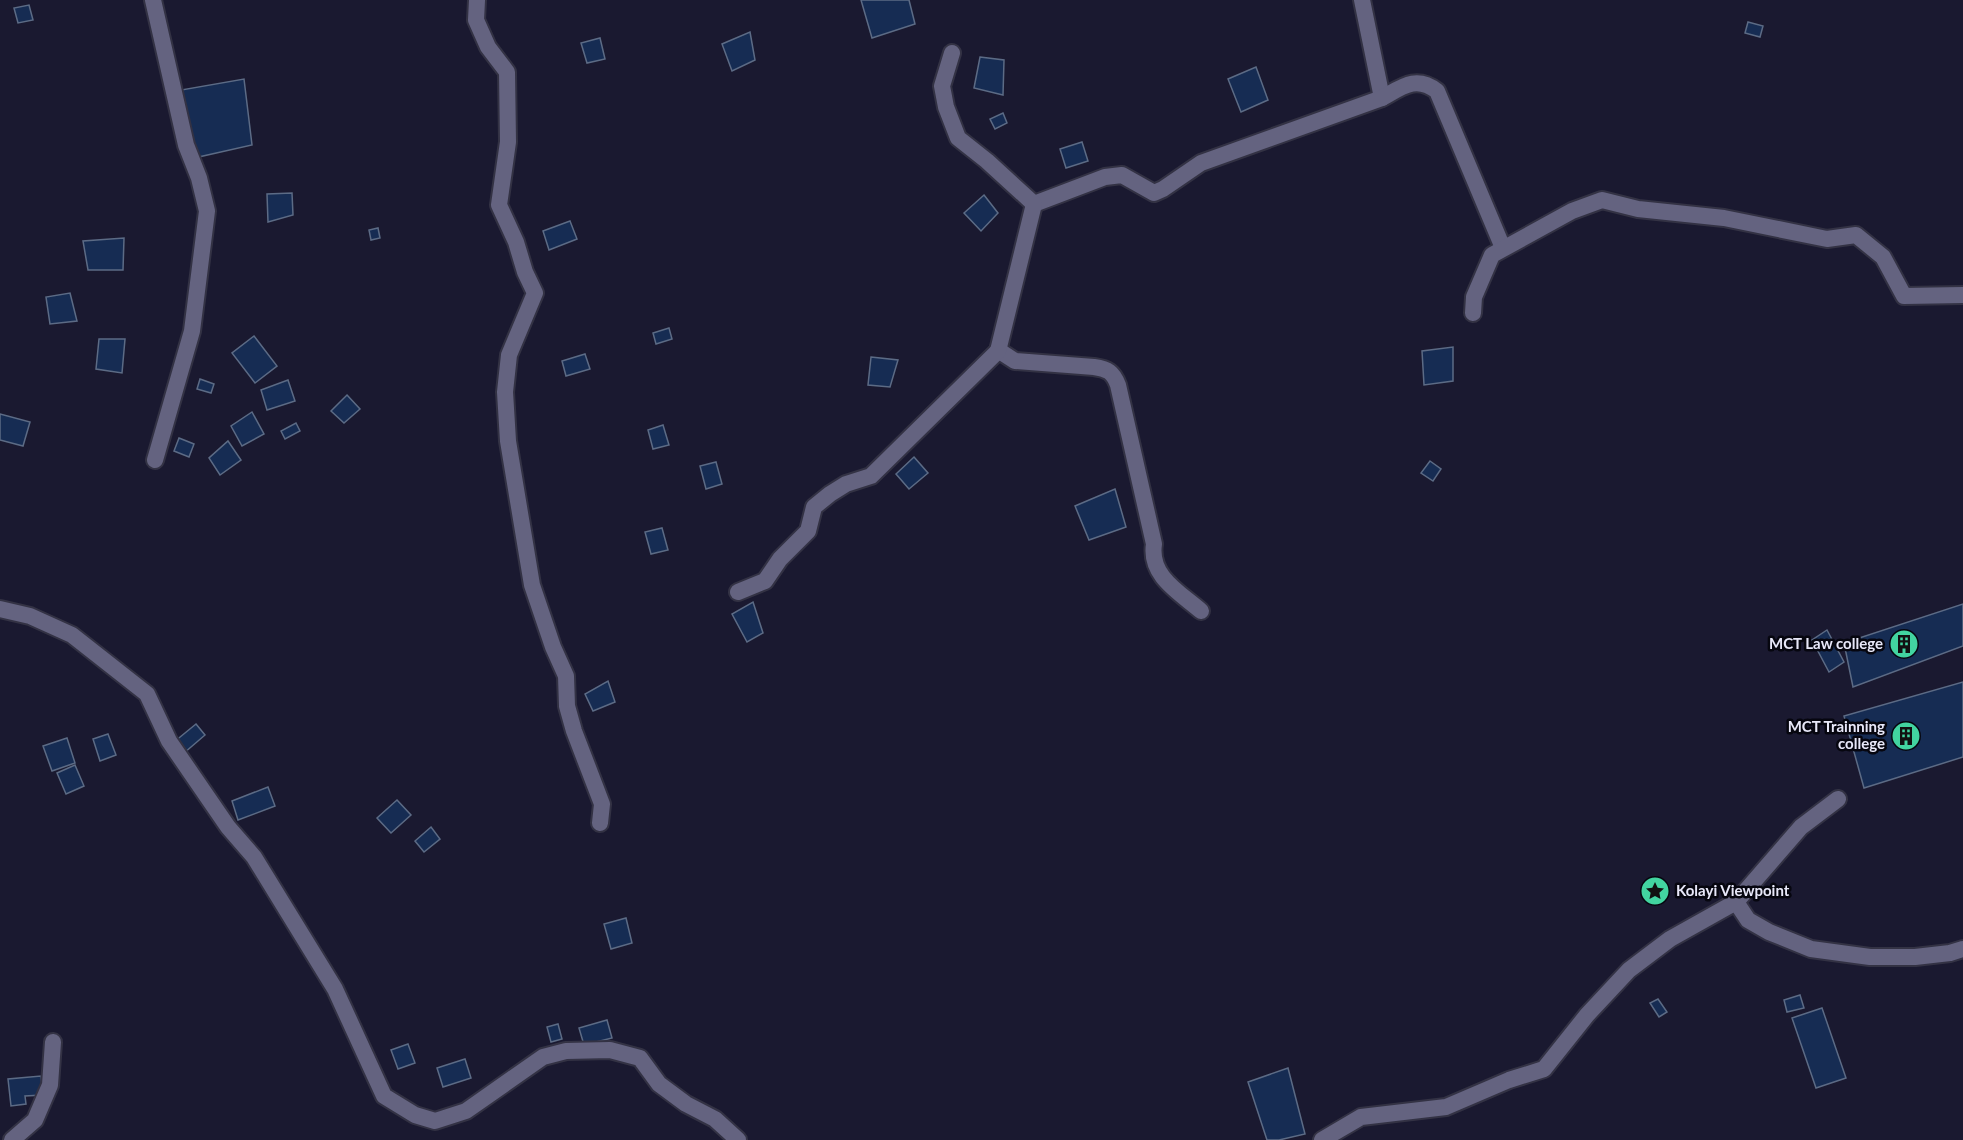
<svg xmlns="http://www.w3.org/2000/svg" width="1963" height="1140" font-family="Lato,sans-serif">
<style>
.building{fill:#162c53;stroke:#5c6b85;stroke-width:1.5}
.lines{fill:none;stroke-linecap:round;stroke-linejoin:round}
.minor-casing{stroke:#333244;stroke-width:20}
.tertiary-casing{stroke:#333244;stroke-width:20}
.minor{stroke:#646380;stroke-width:16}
.tertiary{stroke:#646380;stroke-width:16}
.labels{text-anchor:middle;stroke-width:5;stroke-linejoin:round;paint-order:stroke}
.poi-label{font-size:15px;font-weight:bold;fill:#e8e8f9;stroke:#06060f;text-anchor:end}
</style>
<rect width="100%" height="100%" fill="#1a1930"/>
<g class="building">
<polygon points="861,0 909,0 915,24 872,38"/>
<polygon points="29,5 33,20 18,23 14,8"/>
<polygon points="1748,22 1763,26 1760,37 1745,33"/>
<polygon points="750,32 755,60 732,71 722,44"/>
<polygon points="600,38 605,59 587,63 581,43"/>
<polygon points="980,57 1004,60 1003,95 974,88"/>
<polygon points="1256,67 1268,100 1241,112 1228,79"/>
<polygon points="244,79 252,145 194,158 181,90"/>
<polygon points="1003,113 1007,123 995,129 990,119"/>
<polygon points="1082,142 1088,161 1066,168 1060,149"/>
<polygon points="292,193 293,215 268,222 267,194"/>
<polygon points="984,195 998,213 981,231 964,213"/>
<polygon points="570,221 577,239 549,250 543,231"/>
<polygon points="378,228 380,238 371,240 369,230"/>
<polygon points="124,238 123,270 88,270 83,241"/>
<polygon points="70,293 77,321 50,324 46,297"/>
<polygon points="669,328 672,339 656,344 653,333"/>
<polygon points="254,336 277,366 255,383 232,353"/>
<polygon points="99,339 125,339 122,373 96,369"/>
<polygon points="1453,347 1453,381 1424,385 1422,351"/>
<polygon points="585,354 590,369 566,376 562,361"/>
<polygon points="871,357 898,360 890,387 868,385"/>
<polygon points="200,379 214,384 211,393 197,389"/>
<polygon points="288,380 295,401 267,410 261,390"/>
<polygon points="347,395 360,409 344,423 331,411"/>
<polygon points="252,412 264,434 242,446 231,426"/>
<polygon points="0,414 30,422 23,446 0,440"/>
<polygon points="296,423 300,431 285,439 281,431"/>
<polygon points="663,425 669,445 653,449 648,430"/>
<polygon points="179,438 194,444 189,457 174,451"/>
<polygon points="228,441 241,460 220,475 209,458"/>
<polygon points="914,457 928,473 909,489 896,474"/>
<polygon points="1430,461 1441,469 1433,481 1421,473"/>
<polygon points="716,462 722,484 706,489 700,466"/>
<polygon points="1115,489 1126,527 1089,540 1075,506"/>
<polygon points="662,528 668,550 651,554 645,532"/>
<polygon points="753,602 763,633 747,642 732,614"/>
<polygon points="1963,604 1963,646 1853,687 1844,643"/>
<polygon points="1827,630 1844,662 1829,672 1812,640"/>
<polygon points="608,681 615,702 593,711 585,694"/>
<polygon points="1963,682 1963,757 1864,788 1844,716"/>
<polygon points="196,724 205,735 184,753 174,742"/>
<polygon points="108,734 116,755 100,761 93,739"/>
<polygon points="67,738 75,763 52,771 43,746"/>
<polygon points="75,765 84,786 66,794 57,773"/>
<polygon points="268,787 275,806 238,820 232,801"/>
<polygon points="397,800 411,815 391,833 377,818"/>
<polygon points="431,827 440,839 424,852 415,841"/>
<polygon points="626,918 632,943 611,949 604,924"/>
<polygon points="1800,995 1804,1008 1787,1012 1784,1000"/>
<polygon points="1658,999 1667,1012 1659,1017 1650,1003"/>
<polygon points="1822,1008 1846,1078 1816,1088 1792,1018"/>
<polygon points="607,1020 612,1038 584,1045 579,1028"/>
<polygon points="558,1024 562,1039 551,1042 547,1027"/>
<polygon points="408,1044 415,1063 398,1069 391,1050"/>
<polygon points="465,1059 471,1078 443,1087 437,1068"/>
<polygon points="1288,1068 1305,1134 1279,1140 1267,1140 1248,1082"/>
<polygon points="41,1076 43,1095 25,1096 26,1104 11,1106 8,1079"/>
</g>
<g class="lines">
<g class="minor-casing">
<g id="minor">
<polyline points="153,0 186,145 199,178 207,211 192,331 155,460"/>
<polyline points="477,0 476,20 488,47 507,72 508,142 499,205 516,242 525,272 535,293 509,355 505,392 508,441 532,585 553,647 566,676 567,706 574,731 602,804 600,823"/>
<polyline points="1362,0 1382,98"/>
<path d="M1034,204L1105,177L1122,175L1154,193L1163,189L1201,163L1382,98C1402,87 1416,75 1437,91L1503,248"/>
<polyline points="1473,313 1474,297 1492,255 1572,211 1602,200 1638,209 1724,218 1827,239 1856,235 1883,257 1904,296 1963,295"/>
<path d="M998,350L1015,361L1094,367C1108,369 1113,372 1118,385L1154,544C1149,576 1179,592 1201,611"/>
<polyline points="738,592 765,581 780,559 808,531 814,507 830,494 846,484 871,476 998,351 1034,204 987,161 958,138 946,107 942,86 952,53"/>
<polyline points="1736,902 1801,827 1838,799"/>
<polyline points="12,1140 35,1120 50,1085 53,1042"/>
</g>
</g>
<g class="tertiary-casing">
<g id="tertiary">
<polyline points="0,609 30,616 72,635 147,694 169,741 228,827 254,857 335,989 384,1096 415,1115 435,1121 466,1111 543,1057 566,1051 610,1050 640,1058 659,1084 686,1104 715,1119 738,1140"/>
<polyline points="1322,1140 1361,1117 1446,1107 1509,1080 1544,1069 1587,1015 1629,970 1670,939 1736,902 1748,920 1769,932 1811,949 1870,957 1915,957 1950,953 1963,949"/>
</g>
</g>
<use href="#minor" class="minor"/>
<use href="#tertiary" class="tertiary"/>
</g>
<defs>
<g id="building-disc" transform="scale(1.5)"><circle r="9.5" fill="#42d4a0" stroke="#06060f"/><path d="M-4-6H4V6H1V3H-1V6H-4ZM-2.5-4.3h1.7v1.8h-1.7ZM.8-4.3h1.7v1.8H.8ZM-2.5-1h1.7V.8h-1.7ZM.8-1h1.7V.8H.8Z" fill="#111"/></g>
<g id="sight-disc" transform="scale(1.5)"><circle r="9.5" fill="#42d4a0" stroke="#06060f"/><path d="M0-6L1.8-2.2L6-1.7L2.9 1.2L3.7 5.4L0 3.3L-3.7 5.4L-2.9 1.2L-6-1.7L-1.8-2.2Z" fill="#111"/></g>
</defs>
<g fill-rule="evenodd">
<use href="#building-disc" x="1904" y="644"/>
<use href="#building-disc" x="1906" y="736"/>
<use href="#sight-disc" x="1655" y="891"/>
</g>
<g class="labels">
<g class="poi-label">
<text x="1883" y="649">MCT Law college</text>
<text x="1885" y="732">MCT Trainning<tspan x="1885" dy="17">college</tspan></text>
<text x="1676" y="896" text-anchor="start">Kolayi Viewpoint</text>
</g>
</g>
</svg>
